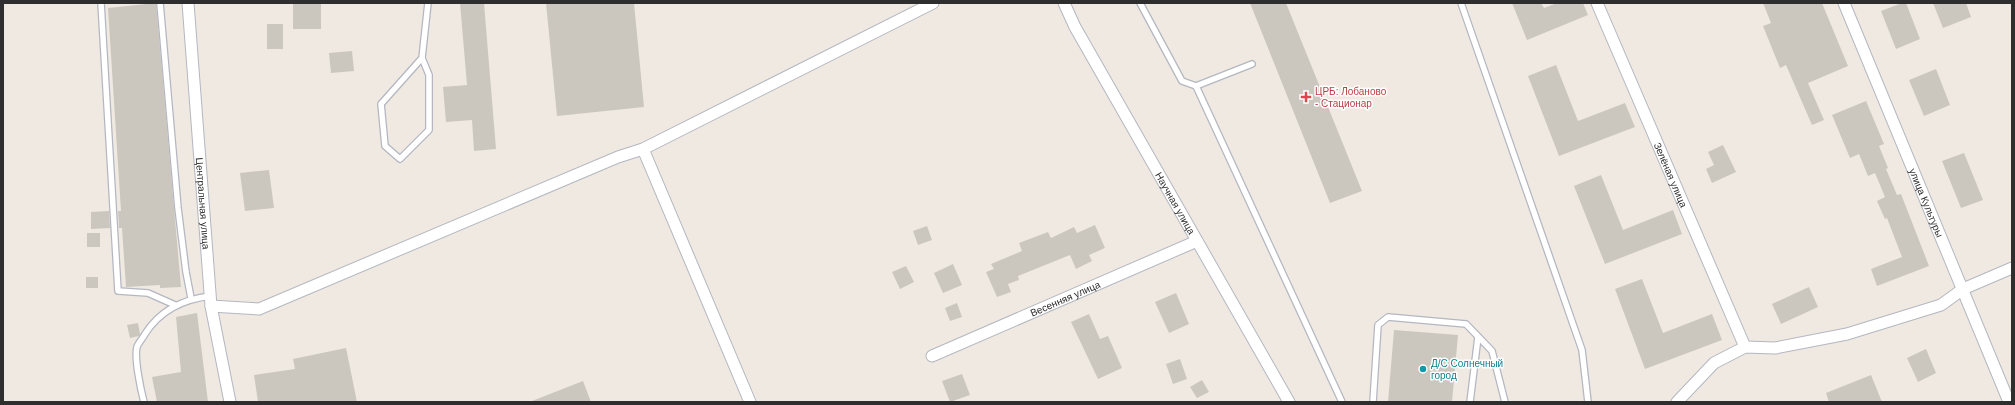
<svg xmlns="http://www.w3.org/2000/svg" width="2015" height="405" font-family="Arial,sans-serif">
<style>
.building{fill:#cbc7bf}
.lines{fill:none;stroke-linecap:round;stroke-linejoin:round}
.service-casing{stroke:#b4b7c1;stroke-width:8}
.minor-casing{stroke:#b4b7c1;stroke-width:13}
.service{stroke:#fff;stroke-width:5.5}
.minor{stroke:#fff;stroke-width:11}
.health-dot{fill:#e0444e;stroke:#fff;stroke-width:1.5}
.culture-dot{fill:#0f9aa8;stroke:#fff;stroke-width:1.5}
.labels{text-anchor:middle;stroke-width:3;stroke-linejoin:round;paint-order:stroke}
.health-label{font-size:10px;fill:#be3a42;stroke:#fff;text-anchor:start}
.street-label{font-size:10px;fill:#2e2e2e;stroke:#fff}
.culture-label{font-size:10px;fill:#0d838f;stroke:#fff;text-anchor:start}
</style>
<rect width="100%" height="100%" fill="#efe9e1"/>
<g class="building">
<polygon points="156,3 181,287 160,288 160,285 126,287 122,228 119,228 118,211 121,211 108,8"/>
<rect x="293" y="3" width="28" height="26"/>
<polygon points="460,3 484,3 496,149 474,151 472,120 446,122 443,87 467,85"/>
<polygon points="546,3 634,3 644,107 557,116"/>
<polygon points="1250,3 1286,3 1362,191 1330,203"/>
<polygon points="1512,3 1541,3 1544,8 1557,3 1583,3 1588,15 1527,40"/>
<polygon points="1763,3 1822,3 1848,66 1808,83 1824,120 1812,125 1786,65 1780,68 1763,26 1771,23"/>
<polygon points="1902,3 1906,3 1920,39 1896,49 1881,11"/>
<polygon points="1933,3 1966,3 1971,17 1943,28"/>
<rect x="267" y="24" width="16" height="25"/>
<polygon points="352,51 354,71 331,73 329,53"/>
<polygon points="1556,65 1578,121 1625,103 1635,127 1559,156 1528,76"/>
<polygon points="1936,69 1950,105 1924,116 1909,80"/>
<polygon points="1866,101 1884,144 1879,146 1888,168 1886,169 1897,195 1901,194 1929,266 1877,286 1871,269 1902,257 1887,218 1885,219 1877,201 1885,197 1875,173 1868,176 1859,154 1850,158 1832,115"/>
<polygon points="1723,145 1736,172 1712,183 1706,169 1714,165 1708,152"/>
<polygon points="1964,153 1983,200 1961,208 1942,161"/>
<polygon points="269,170 274,208 245,211 240,173"/>
<polygon points="1601,175 1623,230 1673,210 1682,234 1605,264 1574,186"/>
<polygon points="109,211 110,228 91,229 91,212"/>
<polygon points="1095,225 1105,248 1089,255 1092,261 1076,269 1070,255 1018,276 1019,280 1008,284 1011,292 997,297 986,272 994,269 991,264 1022,251 1019,243 1048,232 1051,238 1074,227 1077,233"/>
<polygon points="927,226 932,240 918,245 913,231"/>
<rect x="87" y="233" width="13" height="14"/>
<polygon points="953,264 962,285 943,293 934,273"/>
<polygon points="906,266 914,282 900,289 892,272"/>
<rect x="86" y="277" width="12" height="11"/>
<polygon points="1642,279 1663,333 1712,314 1722,340 1645,369 1615,289"/>
<polygon points="1809,287 1818,307 1781,324 1772,304"/>
<polygon points="1176,293 1189,324 1169,333 1155,302"/>
<polygon points="957,303 962,317 950,321 945,308"/>
<polygon points="197,313 208,402 157,402 152,377 181,372 176,317"/>
<polygon points="1089,314 1100,339 1108,336 1122,368 1098,379 1071,322"/>
<polygon points="138,323 140,334 139,336 130,338 127,325"/>
<polygon points="1394,330 1458,335 1452,402 1388,402"/>
<polygon points="346,348 357,402 258,402 254,375 295,369 293,359"/>
<polygon points="1926,349 1936,373 1918,382 1907,358"/>
<polygon points="1180,359 1187,379 1173,384 1166,364"/>
<polygon points="962,374 970,395 950,402 942,381"/>
<polygon points="1871,375 1882,402 1829,402 1826,393"/>
<polygon points="1202,380 1209,392 1197,398 1190,387"/>
<polygon points="583,381 591,402 532,402 532,401"/>
</g>
<g class="lines">
<g class="service-casing">
<g id="service">
<polyline points="101,3 118,291 148,293 175,305"/>
<polyline points="160,3 178,208 186,272 191,298"/>
<polyline points="1140,3 1182,81 1196,86 1252,64"/>
<polyline points="1461,3 1582,350 1588,402"/>
<polyline points="422,58 381,104 385,146 400,159 429,130 429,75 422,58 428,3"/>
<polyline points="1196,86 1342,402"/>
<path d="M144,402C141,391 134,358 137,347C138,343 143,338 145,334C160,310 184,299 211,296"/>
<polyline points="1373,402 1378,325 1388,317 1466,324 1492,351 1505,402"/>
<polyline points="1470,402 1478,337"/>
</g>
</g>
<g class="minor-casing">
<g id="minor">
<path id="s1" d="M188,3L211,306L230,402"/>
<path id="s2" d="M1064,3L1075,27L1289,402"/>
<path id="s3" d="M1597,3L1745,347"/>
<path id="s4" d="M1844,3L2009,402"/>
<polyline points="643,149 750,402"/>
<polyline points="211,306 259,309 618,157 643,149 933,3"/>
<path id="s5" d="M932,356L1197,241"/>
<polyline points="1677,402 1714,363 1745,347 1775,348 1847,334 1941,305 1963,289 2012,268"/>
</g>
</g>
<use href="#service" class="service"/>
<use href="#minor" class="minor"/>
</g>
<path class="health-dot" d="M1304 91h4v4h4v4h-4v4h-4v-4h-4v-4h4z"/>
<circle class="culture-dot" cx="1423" cy="369" r="4"/>
<g class="labels">
<g class="health-label">
<text x="1315" y="95">ЦРБ: Лобаново<tspan x="1315" dy="12">- Стационар</tspan></text>
</g>
<g class="street-label">
<text dy="4" stroke="none"><textPath href="#s3" startOffset="187">Зелёная улица</textPath></text>
<text dy="4" stroke="none"><textPath href="#s4" startOffset="216">улица Культуры</textPath></text>
<text dy="4" stroke="none"><textPath href="#s1" startOffset="201">Центральная улица</textPath></text>
<text dy="4" stroke="none"><textPath href="#s2" startOffset="229">Научная улица</textPath></text>
<text dy="4" stroke="none"><textPath href="#s5" startOffset="145">Весенняя улица</textPath></text>
</g>
<g class="culture-label">
<text x="1431" y="367">Д/С Солнечный<tspan x="1431" dy="12">город</tspan></text>
</g>
</g>
<rect width="2015" height="405" fill="none" stroke="#2e2e2e" stroke-width="8"/>
</svg>
